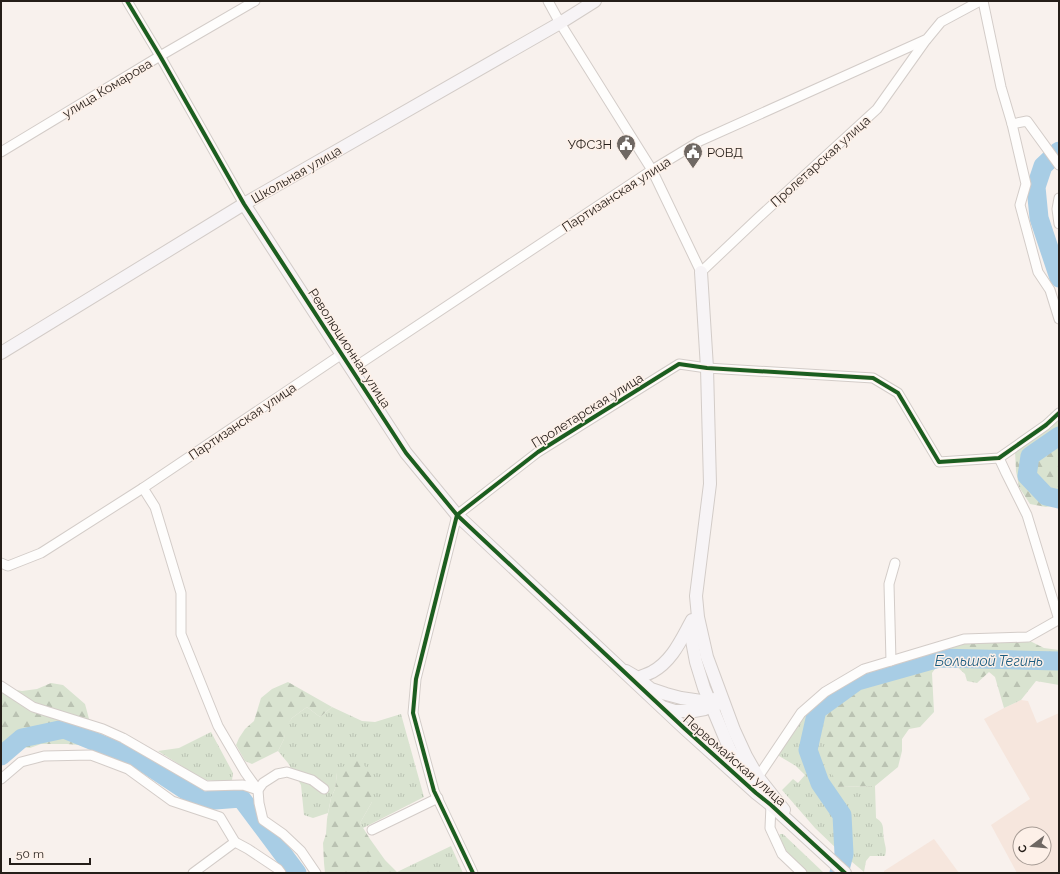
<svg xmlns="http://www.w3.org/2000/svg" width="1060" height="874" font-family="Raleway,sans-serif">
<style>
.built{fill:#f6e6dd;fill-rule:evenodd}
.grass{fill:url(#grass-tufts)}
.forest{fill:url(#forest-firs)}
.lines{fill:none;stroke-linecap:round;stroke-linejoin:round}
.river{stroke:#a8cde5;stroke-width:19}
.street-casing{stroke:#d3ccc8;stroke-width:11}
.secondary-casing{stroke:#d3ccc8;stroke-width:14}
.street{stroke:#fefdfc;stroke-width:9}
.secondary{stroke:#f7f4f6;stroke-width:12}
.cycleway-casing{stroke:#fdf0e8;stroke-width:6}
.cycleway{stroke:#1b5e20;stroke-width:4}
.labels{text-anchor:middle;stroke-width:3;stroke-linejoin:round;paint-order:stroke}
.street-label{font-size:13px;fill:#251e19;stroke:#fdf0e8}
.poi-label{font-size:13px;fill:#251e19;stroke:#fdf0e8;text-anchor:end}
.water-label{font-size:14px;font-style:italic;fill:#1b5c80;stroke:#fdf0e8}
</style>
<defs>
<pattern id="grass-tufts" width="24" height="20" patternUnits="userSpaceOnUse"><rect width="24" height="20" fill="#d9e3d0"/><path d="M3 7l-1-3M5 7V3M7 7l1-3M15 17l-1-3M17 17v-4M19 17l1-3" fill="none" stroke="#bac2b2"/></pattern>
<pattern id="forest-firs" width="22" height="20" patternUnits="userSpaceOnUse"><rect width="22" height="20" fill="#d9e3d0"/><path d="M5 1l3.5 6h-7zM16 11l3.5 6h-7z" fill="#bac2b2"/></pattern>
</defs>
<rect width="100%" height="100%" fill="#f8f1ed"/>
<g class="built">
<path d="M1021,700L1028,701L1037,723L1059,713V873H1017L991,825L1030,799L984,719L1004,708ZM1020,834H1044V858H1020Z"/>
<polygon points="934,839 959,873 884,873 884,871"/>
</g>
<g class="grass">
<path d="M825,692L836,787L875,786L876,818C886,824 882,830 884,839C885,847 887,847 885,856H870L866,861L864,872L839,851L815,828L782,790L793,779L798,783L805,775L796,766L774,753L801,713Z"/>
<polygon points="307,707 320,717 332,707 362,721 375,722 401,714 424,797 363,828 360,823 372,802 337,773 335,789 331,798 328,813 313,818 304,815 301,785 288,763 278,751 284,739 285,728 292,718"/>
<polygon points="211,732 233,773 232,780 226,782 204,780 158,751 179,748"/>
<polygon points="780,834 783,834 824,873 808,873 797,865 782,847 779,836"/>
<polygon points="451,846 463,873 397,872"/>
</g>
<g class="forest">
<polygon points="1059,418 1059,507 1055,505 1046,507 1030,504 1019,487 1016,471 1015,451 1051,428"/>
<path d="M964,639L1030,641L1044,648L1059,650V685L1036,681L1021,700L1004,708L995,677L989,672L977,683L967,681L965,674L955,665L940,662L932,673L934,712L920,727L909,729L902,739V751L898,767L875,786L836,787C829,766 823,742 823,720C823,711 824,701 825,692L864,669Z"/>
<polygon points="288,682 332,707 320,717 307,707 292,718 286,728 284,739 278,751 252,764 245,761 236,745 239,738 245,729 254,721 261,698 272,689"/>
<polygon points="51,683 63,685 85,704 93,734 90,746 67,744 41,744 30,748 21,747 1,763 1,691 11,689 22,691 37,689"/>
<polygon points="357,758 364,765 372,777 372,802 360,823 370,839 385,860 398,873 325,873 324,863 323,843 326,834 327,819 331,798 335,789 337,773 344,766"/>
</g>
<g class="lines">
<g class="river">
<polyline points="1059,151 1043,166 1036,187 1039,218 1059,278"/>
<polyline points="1059,436 1030,456 1027,476 1046,496 1059,499"/>
<polyline points="1,756 22,738 64,729 140,760 202,801 241,798 297,873"/>
<polyline points="839,873 844,854 842,815 820,783 808,750 817,710 857,681 939,658 1059,661"/>
</g>
<g class="street-casing">
<g id="street">
<polyline points="127,1 160,56 244,204"/>
<polyline points="548,1 560,23 652,170 701,272 758,218 877,109 926,40"/>
<polyline points="983,1 1001,87 1012,124 1026,184 1020,205 1038,272 1050,290 1059,319"/>
<polyline points="1012,124 1027,121 1059,165"/>
<polyline points="1,152 160,56 255,1"/>
<polyline points="1059,198 1057,209 1059,224"/>
<polyline points="352,369 652,170 700,141 927,39 941,22 980,1"/>
<polyline points="999,458 1006,473 1027,515 1059,620"/>
<polyline points="1,563 8,566 41,553 143,488 342,354"/>
<polyline points="891,661 889,584 895,563"/>
<polyline points="1,686 33,707 103,729 123,738 206,786 243,785 258,790 245,772 218,726 181,634 181,593 155,507 143,488"/>
<polyline points="758,777 801,713 825,692 864,669 964,639 1028,637 1058,620"/>
<polyline points="1,779 21,762 44,756 91,755 128,769 172,801 220,817 235,842 248,849 278,869 281,873"/>
<polyline points="771,805 770,828 782,854 802,873"/>
<polyline points="372,830 438,798"/>
<polyline points="193,873 235,842"/>
<polyline points="316,873 301,851 283,834 263,820 259,803 258,790 263,783 277,774 287,772 312,780 324,789"/>
<polyline points="473,873 434,791 413,713 416,679 457,515 538,452 679,364 707,368 873,378 898,393 939,462 999,458 1046,425 1059,413"/>
</g>
</g>
<g class="secondary-casing">
<g id="secondary">
<polyline points="244,204 406,453 457,515 684,728 756,793 771,805 845,873"/>
<polyline points="701,272 707,368 710,484 696,596 698,617 707,657 734,730 746,756 758,777 784,810"/>
<polyline points="1,353 244,204 560,23 595,1"/>
<polyline points="692,620 692,641 696,662 704,688 730,750 741,768 752,783"/>
<path d="M626,671L638,678C642,676 648,674 652,672C672,661 681,640 691,622"/>
<polyline points="641,681 651,689 666,694 681,698 708,702 715,706"/>
<polyline points="662,707 675,711 694,711 705,709 709,707 714,699"/>
</g>
</g>
<use href="#street" class="street"/>
<use href="#secondary" class="secondary"/>
<g class="cycleway-casing">
<g id="cycleway">
<polyline points="127,1 160,56 244,204 406,453 457,515 684,728 756,793 771,805 845,873"/>
<polyline points="473,873 434,791 413,713 416,679 457,515 538,452 679,364 707,368 873,378 898,393 939,462 999,458 1046,425 1059,413"/>
</g>
</g>
<use href="#cycleway" class="cycleway"/>
</g>
<defs>
<g id="civic-pin" transform="scale(1)"><path d="M0 17L-7.5 6A9.5 9.5 0 1 1 7.5 6Z" fill="#6f6863" stroke="#fdf0e8"/><path d="M-.6-6.5H3V-4.5H.6V-3L4-1V1h2V6H-6V1h2V-1L-.6-3ZM-1.2 2.5V6h2.4V2.5Z" fill="#fff"/></g>
</defs>
<g fill-rule="evenodd">
<use href="#civic-pin" x="626" y="144"/>
<use href="#civic-pin" x="693" y="152"/>
</g>
<g class="labels">
<g class="street-label">
<text transform="translate(107 88) rotate(-31)" y="5">улица Комарова</text>
<text transform="translate(820 161) rotate(-42)" y="5">Пролетарская улица</text>
<text transform="translate(296 174) rotate(-30)" y="5">Школьная улица</text>
<text transform="translate(616 194) rotate(-33)" y="5">Партизанская улица</text>
<text transform="translate(350 348) rotate(57)" y="5">Революционная улица</text>
<text transform="translate(587 410) rotate(-32)" y="5">Пролетарская улица</text>
<text transform="translate(242 421) rotate(-34)" y="5">Партизанская улица</text>
<text transform="translate(735 760) rotate(41)" y="5">Первомайская улица</text>
</g>
<g class="poi-label">
<text x="612" y="149">УФСЗН</text>
<text x="707" y="157" text-anchor="start">РОВД</text>
</g>
<g class="water-label">
<text x="989" y="666">Большой Тегинь</text>
</g>
</g>
<rect width="1060" height="874" fill="none" stroke="#251e19" stroke-width="4"/>
<g transform="translate(1032 846) rotate(254)"><circle r="19" fill="#fdf0e8" stroke="#a79c95"/>
<path d="M0-3L7 15L0 10L-7 15Z" fill="#6f6863"/>
<text y="-6" font-size="11" font-weight="bold" text-anchor="middle" fill="#251e19">С</text>
</g>
<path d="M10 858v6h80v-6" fill="none" stroke="#251e19" stroke-width="2"/>
<text x="16" y="858" font-size="12" fill="#251e19" stroke="#fdf0e8" stroke-width="3" paint-order="stroke">50 m</text>
</svg>
